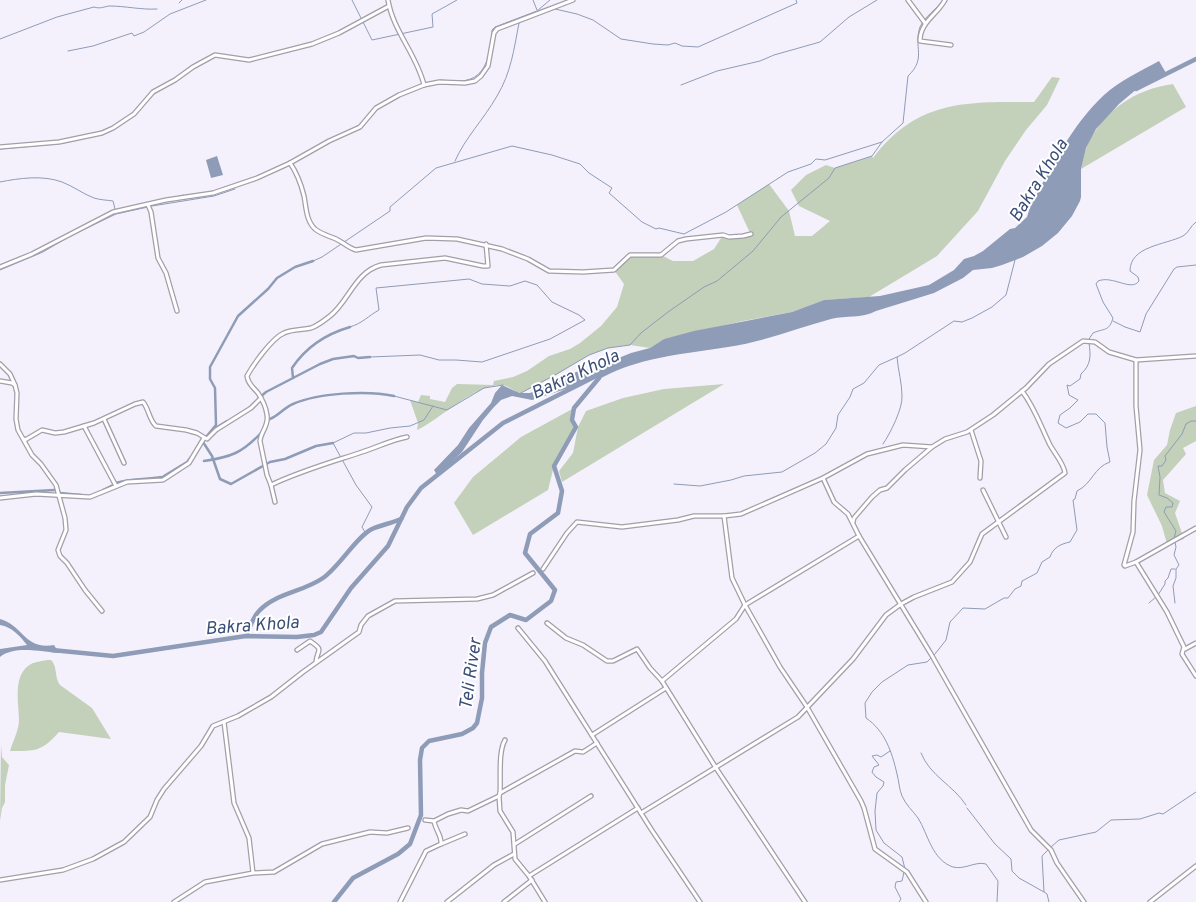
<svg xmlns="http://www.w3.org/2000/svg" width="1196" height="902" font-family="Overpass,sans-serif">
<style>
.green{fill:#c3d0ba}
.water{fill:#8e9cb7}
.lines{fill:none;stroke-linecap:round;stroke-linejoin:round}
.stream{stroke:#8e9cb7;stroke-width:1}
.canal{stroke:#8e9cb7;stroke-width:2.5}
.river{stroke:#8e9cb7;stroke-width:4.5}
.minor-casing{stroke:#a29fa9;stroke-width:5.5}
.minor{stroke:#fff;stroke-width:3}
.labels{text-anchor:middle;stroke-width:4;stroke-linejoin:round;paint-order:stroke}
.water-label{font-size:18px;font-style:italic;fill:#3a4e77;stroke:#fff}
</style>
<rect width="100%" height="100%" fill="#f5f1fc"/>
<g class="green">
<path d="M1052,77L1060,78L1047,105L1026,130L1005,161L978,211L937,256L869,297L824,300L792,312L743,321L664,339L650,348L630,345L608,348L589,355L556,375L519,394C514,390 508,386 502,385C474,384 441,419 417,430L418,423L410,400L418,402L421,395L430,396V399L445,402L452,388L457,384L493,385L494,381L513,377L527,371L549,356L570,349L580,343L601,326L617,307L624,284L614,270L630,255H661L673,261H693L714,249L723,235C733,237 741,237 750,233L737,205L769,184L789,211L795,236H812L830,221L799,206L791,190L806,175L826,165L835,168L872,156L873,158C918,99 966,102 1034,102Z"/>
<path d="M1173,84L1186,107L1081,169C1083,161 1084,153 1087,146C1103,111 1135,89 1173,84Z"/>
<polygon points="724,384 562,482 559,471 573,453 578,427 586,411 623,398 664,389"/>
<polygon points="1196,406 1196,441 1183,448 1186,454 1163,480 1165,493 1180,501 1175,513 1184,539 1167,544 1162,526 1147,495 1154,460 1167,445 1170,430 1176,413"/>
<polygon points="574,408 572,420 576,427 554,466 548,490 473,535 454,503 473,477 521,437"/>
<path d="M47,660H51C58,667 54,677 60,685L92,708L111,739L59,732C41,752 36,751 10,751C13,741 19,730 19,720C19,702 12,675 31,664C35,662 42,661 47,660Z"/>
<polygon points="1,744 2,757 9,765 5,785 5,802 2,808 0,821"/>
</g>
<g class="water">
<path d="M1159,61L1166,73L1138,88L1119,104L1096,129L1086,148L1081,169V197L1080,201L1072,216L1058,233L1042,246L1023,257L1002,265L992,268L973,270L963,278L934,293L876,311C861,319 847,315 831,319C797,328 763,342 728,347C684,354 636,357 596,381L597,375L578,385L532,400L512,396L501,400L494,407L483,420L462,452L437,475L434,470L458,445L469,428L491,403L495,393L502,385L519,393H530L585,368L589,370L631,353L650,348L664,339L694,331L792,312L824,300L880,296L929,285L954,270L964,259L974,256L983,251L1010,229L1015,228L1027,217L1030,207C1051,168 1071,126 1104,95C1119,81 1141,71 1159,61Z"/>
<polygon points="217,156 223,175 211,178 206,160"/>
<path d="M0,619C23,625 24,650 54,645L59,653C42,652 15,645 0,657V649L27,645C20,636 12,627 0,625Z"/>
</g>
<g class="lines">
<g class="stream">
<polyline points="352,0 372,40 433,27 432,14 457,0"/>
<polyline points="533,0 537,10"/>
<polyline points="179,3 182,0"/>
<polyline points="540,14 555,9 577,14 593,20 621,39 653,44 668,45 675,43 682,46 698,47 797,3 796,0"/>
<polyline points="492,37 492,30 495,27 537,11 550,0"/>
<path d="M0,39L57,17L94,7C100,9 103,7 109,6C126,6 141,10 157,9"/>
<polyline points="68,51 93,46 132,33 134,36 144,32 170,14 206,0"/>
<polyline points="436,81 441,80 452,81"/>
<path d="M461,81C476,80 483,72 488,58"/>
<polyline points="681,85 717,71 760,61 774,55 820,42 849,17 877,0"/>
<polyline points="138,111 154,94 182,77"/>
<polyline points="99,132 113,126 133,113 152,91 175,78 191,66"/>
<polyline points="0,149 57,144 69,142"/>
<path d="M455,161C465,138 484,119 497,96C511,73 514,49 519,23L529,18"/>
<path d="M0,182C20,178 43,175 62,182C73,186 83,194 94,198C100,200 107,200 113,201L115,209"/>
<polyline points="186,195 210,192"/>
<polyline points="176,197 183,195"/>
<polyline points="152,206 214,196 235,189"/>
<polyline points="113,211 143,204"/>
<polyline points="313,261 322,257 390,211 390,207 436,168 512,146 552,155 580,164 589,173 612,188 609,193 642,222 656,229 659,228 684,234 726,212 788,172 811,164 816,159 825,160 882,142"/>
<polyline points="0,270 43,252 70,236 116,214 148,207"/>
<polyline points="1113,321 1125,327 1140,332 1146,314 1174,269 1177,267 1196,265"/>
<path d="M350,327C363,323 368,316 379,310L376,288L459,280L469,279L482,284L510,286L525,281L537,285L552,302L579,315L585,320L550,339L482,362L456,360H439L420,355L370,357"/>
<path d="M1089,339L1093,333C1104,328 1109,332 1113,318L1103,302L1096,284L1098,281C1113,275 1131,292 1139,281L1138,277L1130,271C1130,246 1165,245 1183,236C1189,233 1190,226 1196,222"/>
<path d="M517,392L519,394L555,375L589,355L608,348L630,345L641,333L668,312L704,287L717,281L753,251L781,217L829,178L835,168L872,156L882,142L903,123L908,76C927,58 913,47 920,27C925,16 936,10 943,0"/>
<polyline points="394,396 447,410 484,388 503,385"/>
<path d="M883,444C890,434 903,408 902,396C902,383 898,370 897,357L905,353L954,321L962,322L972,318L992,307L1006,295L1015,260"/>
<polyline points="674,484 700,486 731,480 744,476 782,472 815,453 826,444 836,428 838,415 850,397 853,389 864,383 879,365 897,357"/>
<polyline points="366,534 362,527 372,507 356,485 333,443 354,433 366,433 390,428 410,426 424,420 433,406"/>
<polyline points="1174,538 1176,531 1164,512 1166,507 1172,507 1173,503 1167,498 1159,495 1160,477 1158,466 1162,466 1166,460 1165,456 1182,434 1186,424 1191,421 1196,421"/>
<polyline points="1175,542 1176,547 1174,555 1179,565 1176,569 1176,578 1173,586 1175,603"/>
<polyline points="1158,595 1165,584 1165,581 1168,578 1171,569 1175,569"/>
<polyline points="1149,603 1156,597"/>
<polyline points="890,751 881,757 877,755 872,756 879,765 874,767 872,772 876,777 884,782 883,786 877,793 875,811 876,830 884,843 902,857 905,869"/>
<path d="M921,753C930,776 953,785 966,805"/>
<polyline points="967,808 995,844 1011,859 1012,871 1019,878 1044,892"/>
<polyline points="1051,847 1059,840 1096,832 1111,820 1140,819 1159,813 1163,814 1196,792"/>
<polyline points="1048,850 1042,856 1044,892 1047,894 1049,902"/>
<polyline points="899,902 901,899 895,887 896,882 902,881 904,872"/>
<path d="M997,902L998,881L986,864C975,861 965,870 953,867C932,860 928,834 918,818C912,810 906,805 902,796C899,789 899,781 897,774C892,752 885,731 866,718L865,703L872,692L882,682L908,665L927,662L935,654L946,640L950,622L963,608L985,609L1004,598H1008L1015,589L1021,586L1022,581L1037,573L1042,562L1050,557C1053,548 1060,544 1070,542L1077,530L1073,500L1075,499L1077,491C1092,484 1094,467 1110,462L1107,447L1105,423L1096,414H1088L1080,422L1066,428L1058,423L1060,415L1070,408L1078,400L1069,395L1067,385L1070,386L1080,379L1081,374C1091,365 1091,356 1089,343"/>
</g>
<g class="canal">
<path d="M293,378L292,368C306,347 326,334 350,327"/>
<polyline points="259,398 266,392 320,364 333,359 354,356 358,358 370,357"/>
<path d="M267,420C277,418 283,408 293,404C318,393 367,390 394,396"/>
<polyline points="214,429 227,421"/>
<polyline points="206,437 216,425 215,388 210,379 210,367 238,316 268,289 277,278 295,267 313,261"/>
<polyline points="203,442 212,456 220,479 231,484 270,462 285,459 316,446 333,443"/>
<path d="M204,461C231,457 242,453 261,433"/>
<polyline points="164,476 187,462 191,457"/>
<path d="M116,483C131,478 146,480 162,477"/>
<polyline points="58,490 60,493 81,495"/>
<polyline points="103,490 113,485"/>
<polyline points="0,493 55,490"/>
</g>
<g class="river">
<polyline points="1136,89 1196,59"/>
<path d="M246,635C250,628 253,617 259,611C276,593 303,592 323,578C340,566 356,537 372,529C381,525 392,523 401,519"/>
<polyline points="52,650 113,656 246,636 297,637 314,635 321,632 351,588 388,546 407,507 421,488 503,423 602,373"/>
<polyline points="334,902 353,878 398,854 410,844 421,815 420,760 422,748 429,741 462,734 473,728 477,723 482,698 482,673 485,643 491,627 510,615 526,620 551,601 555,590 525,553 530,534 558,513 562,491 554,466 576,427 572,420 574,408 599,378"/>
</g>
<g class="minor-casing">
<g id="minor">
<path d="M388,0C393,31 417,55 424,85"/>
<polyline points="908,0 925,23"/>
<path d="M945,0C937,15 920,22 920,41L951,45"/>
<polyline points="0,147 59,142 102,133 113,128 134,114 153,92 175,80 193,67 215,55 249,60 312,44 339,33 389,6"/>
<path d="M290,163C297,173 301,184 304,196C306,206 306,221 315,229C321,234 329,236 336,239C343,242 348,248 356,250L426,238L457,239L502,249L528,259L549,271L583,272L614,270L630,255H661L678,241L686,239L723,235L729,237L743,236L751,234"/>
<polyline points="148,205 151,212 158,258 166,273 177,311"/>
<polyline points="0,267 32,254 113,212 166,200 213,193 257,178 290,163 329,141 360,127 376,108 399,95 424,85 439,82 465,83 475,81 481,76 488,66 494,33 497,29 573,0"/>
<polyline points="1136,360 1136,406 1140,450 1134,501 1133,532 1124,565 1125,566 1136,562 1167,612 1184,647 1182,654 1196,676"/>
<polyline points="0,364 10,374 15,385"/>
<polyline points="0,381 12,383 15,385 17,393 16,419 18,430 32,455 41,464 56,485 65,518 66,530 58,550 60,556 67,563 85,590 102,611"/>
<polyline points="104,419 124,463"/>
<polyline points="84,426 116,486"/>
<polyline points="971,430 981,461 980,478"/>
<path d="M407,437C391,440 378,447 362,452C332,462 300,471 271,485L267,475L260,441C261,431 269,426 267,415C266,407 262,399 258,393C253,387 248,384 247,376C253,365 272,338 284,333C292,329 302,330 311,328C317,326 325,320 330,316C349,301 355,272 381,265L445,258L483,266H488L486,244"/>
<path d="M24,439L25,440L42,430L55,433L64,432L94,423L135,404L143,402C149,409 149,420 156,426L186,430L197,433L207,439L216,430L251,408L261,398"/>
<polyline points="823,478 834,502 848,514 859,536"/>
<polyline points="271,485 275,502"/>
<polyline points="983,490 1006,537"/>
<polyline points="0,498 36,494 90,497 127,482 163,480 189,463 204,438"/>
<polyline points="724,516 732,578 745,605 780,667 807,707 861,801 864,808 875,849 907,872 926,902"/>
<polyline points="853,522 854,518 872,497 880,490 887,488 905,470 932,447"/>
<polyline points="1136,562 1196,528"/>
<polyline points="543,569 567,533 577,522 622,527 678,520 694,516 724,516 741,514 823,478 867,454 903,445 932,447 945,439 967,432 993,415 1026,388 1049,364 1083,341 1095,342 1109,352 1136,360 1196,356"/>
<polyline points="547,623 566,638 583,645 607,661 613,661 637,649 650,668 662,681"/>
<polyline points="518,628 545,661 651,829 700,902"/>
<polyline points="1185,649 1196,643"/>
<path d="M297,650L310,641C325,651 317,649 316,662"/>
<polyline points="224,722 234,803 249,838 253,873"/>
<polyline points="592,735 666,688"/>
<path d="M500,793C501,778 498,752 505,740"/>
<path d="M641,813L798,717L853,659L886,615L901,604L914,597L952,582L970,562L982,534L1065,473C1064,464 1055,454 1050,445C1041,427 1035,408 1022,391"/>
<polyline points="425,820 434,821 448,814 461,810 468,811 499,796"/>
<polyline points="441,844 465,834"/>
<polyline points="515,844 591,796"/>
<polyline points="529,876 638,808"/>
<polyline points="0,880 63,870 93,859 124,842 150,817 157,800 164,789 201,746 213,726 238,716 271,697 303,672 359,632 361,625 368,616 395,601 477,599 493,595 533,573"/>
<polyline points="174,902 205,882 253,873 274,872 322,844 370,832 387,833 408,828"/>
<path d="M400,902L426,851L441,844C442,836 435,829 434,821"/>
<polyline points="447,902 494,865 514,854"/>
<polyline points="504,902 532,880"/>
<polyline points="545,902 529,876 515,859 513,832 500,811 499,796 500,793 575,751 583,752 597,743"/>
<polyline points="805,902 716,768 662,681 736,619 745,605 859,536 931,654 1031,830 1051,850 1057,863 1084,902"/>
<polyline points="1150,902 1196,866"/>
</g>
</g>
<use href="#minor" class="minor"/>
</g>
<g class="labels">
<g class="water-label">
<text transform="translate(1038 180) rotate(-58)" y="6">Bakra Khola</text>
<text transform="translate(575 374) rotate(-25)" y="6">Bakra Khola</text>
<text transform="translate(252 625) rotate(-4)" y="6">Bakra Khola</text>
<text transform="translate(470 674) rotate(-82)" y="6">Teli River</text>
</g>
</g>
</svg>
